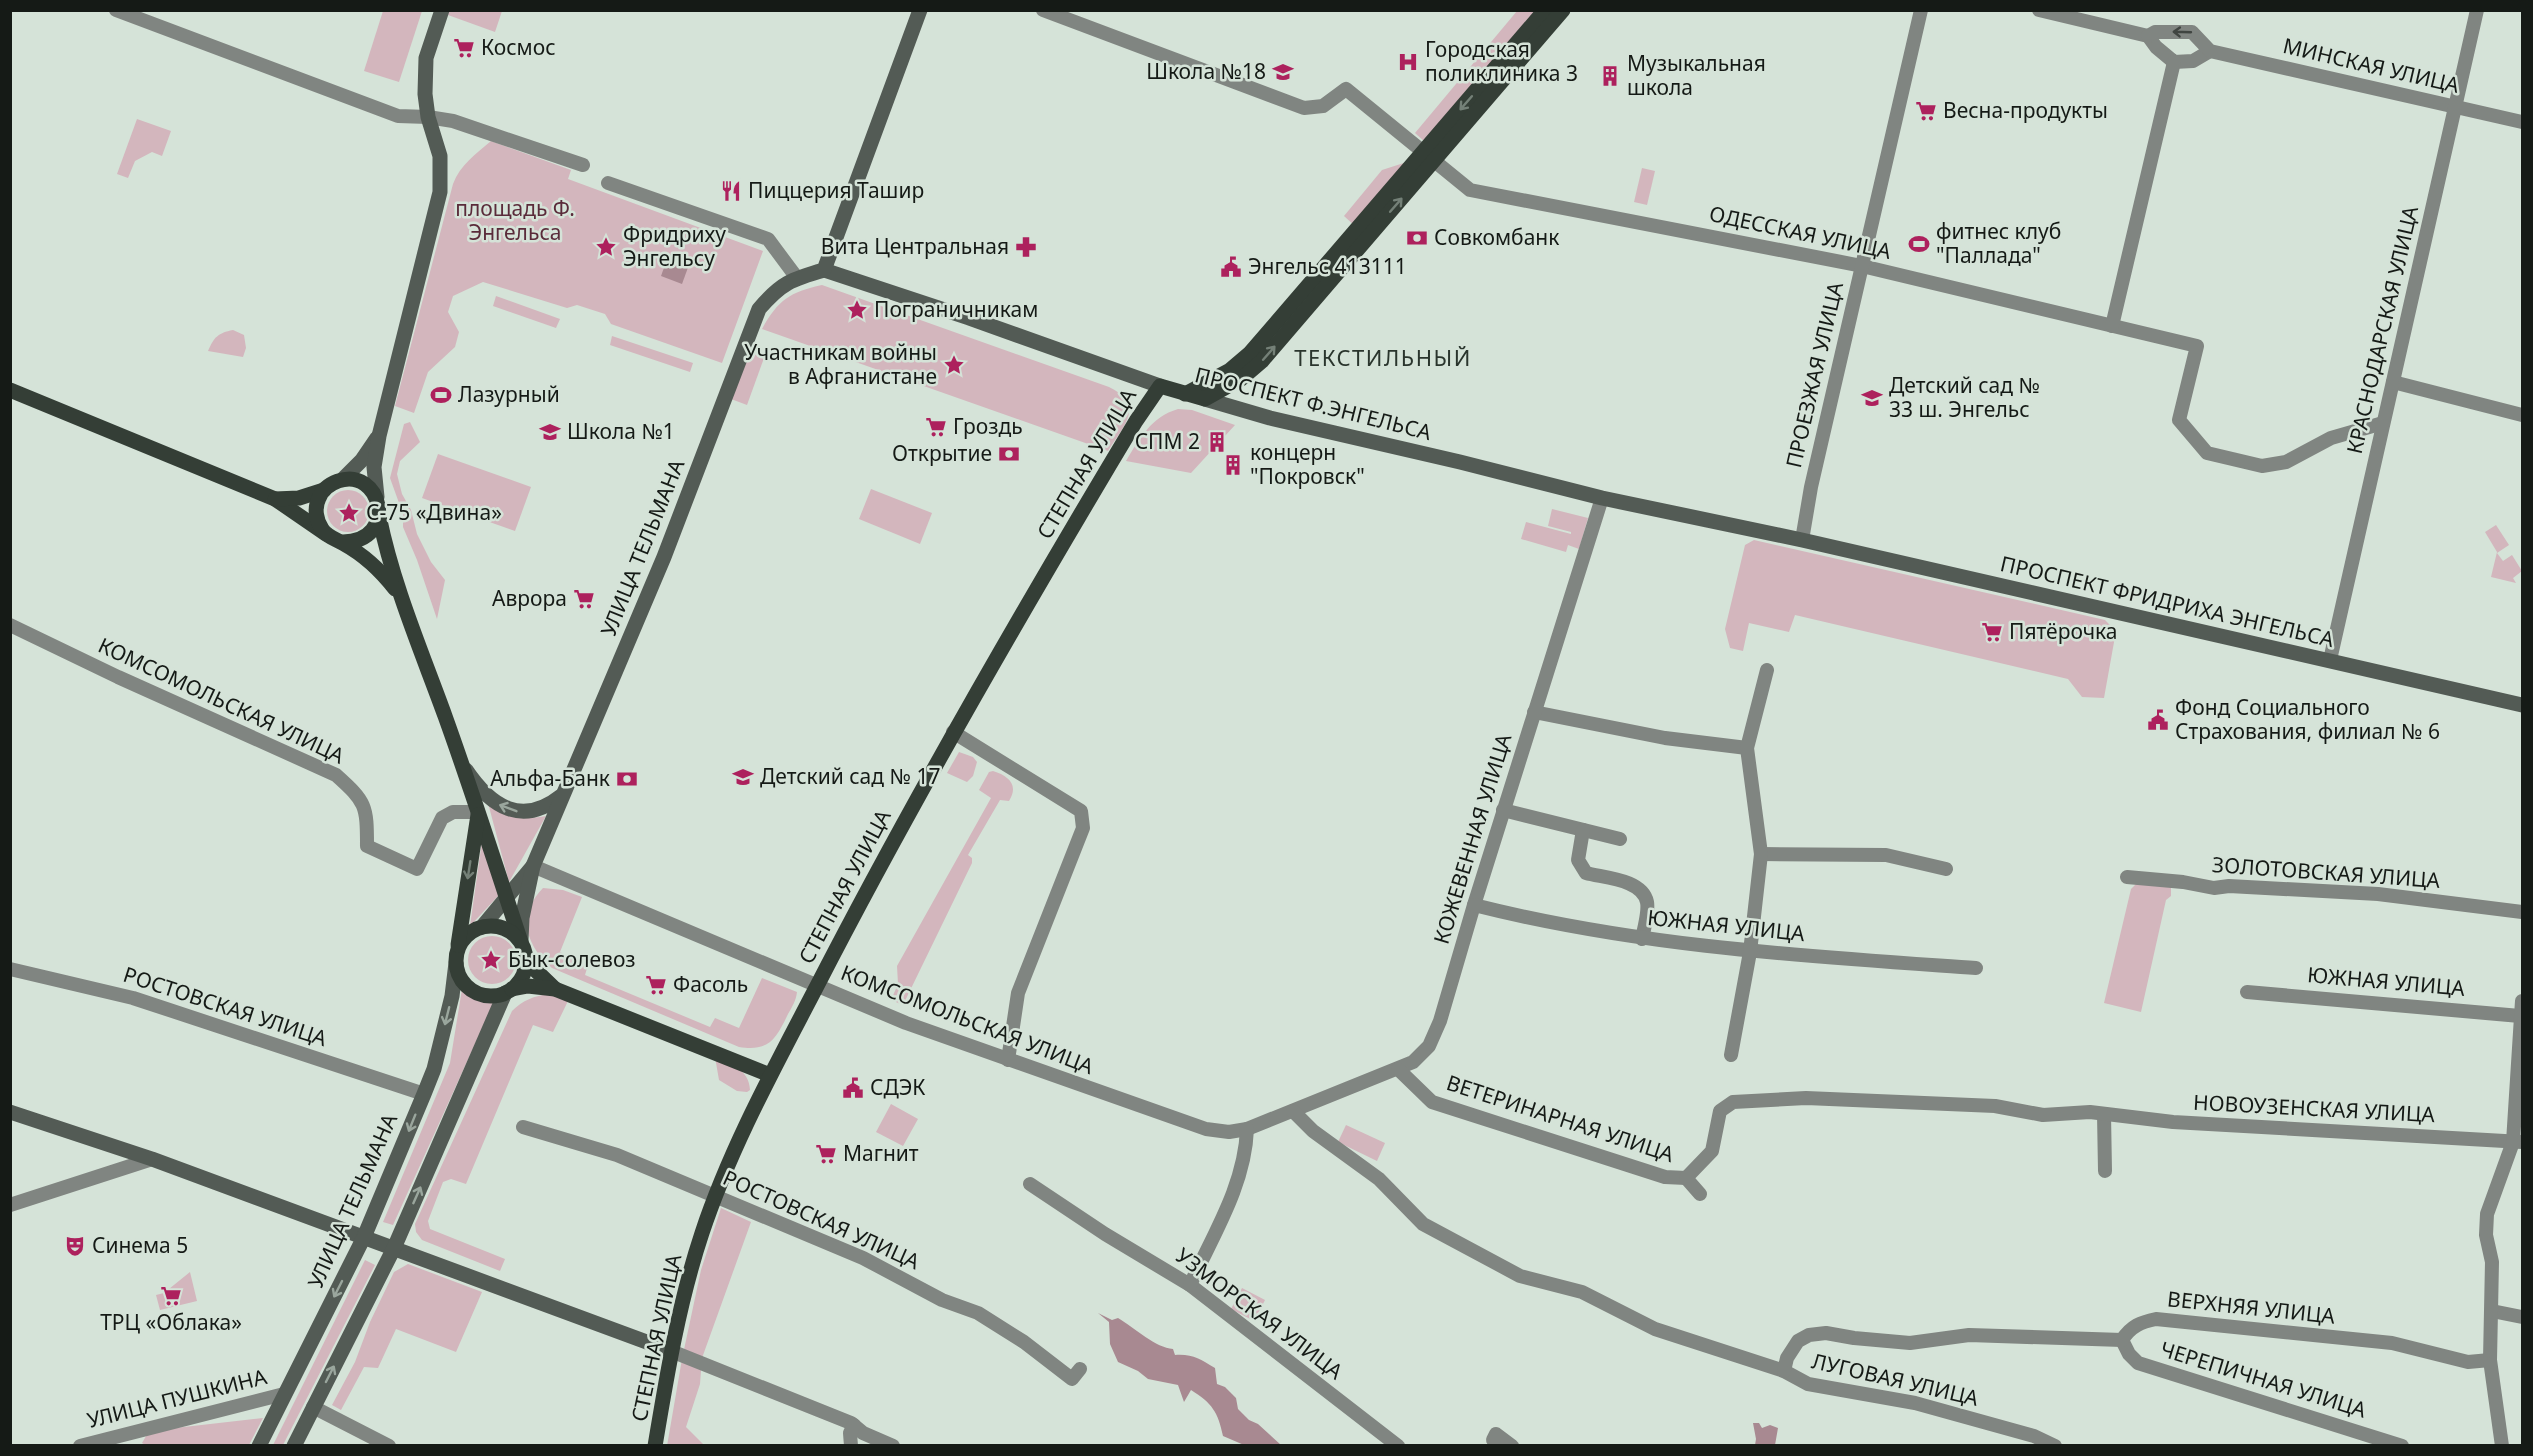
<svg xmlns="http://www.w3.org/2000/svg" width="2533" height="1456" font-family="'Noto Sans',sans-serif">
<style>
.green{fill:#d3b6bd}
.water{fill:#a88991}
.lines{fill:none;stroke-linecap:round;stroke-linejoin:round}
.street{stroke:#808581;stroke-width:14}
.secondary{stroke:#535b55;stroke-width:15}
.primary{stroke:#343e36;stroke-width:15}
.oneway{stroke:#404541}
.oneway2{stroke:#748077}
.oneway3{stroke:#9aa69d}
.labels{text-anchor:middle;stroke-width:5;stroke-linejoin:round;paint-order:stroke}
.poi-label{font-size:21px;fill:#151a16;stroke:#d5e3d8;text-anchor:start}
.street-label{font-size:21px;fill:#151a16;stroke:#d5e3d8}
.park-label{font-size:21px;fill:#5a2b3a;stroke:#d5e3d8}
.neighbourhood-label{font-size:22px;letter-spacing:1.5px;fill:#2a352d;stroke:#d5e3d8}
</style>
<rect width="100%" height="100%" fill="#d5e3d8"/>
<g class="green">
<polygon points="383,11 422,11 399,82 364,71"/>
<polygon points="449,11 502,11 495,32 448,15"/>
<polygon points="1517,11 1537,11 1426,143 1415,133"/>
<polygon points="137,119 171,131 162,156 152,152 135,161 128,178 117,174"/>
<path d="M491,141L571,170L568,179L763,251L722,363L611,324L605,314L577,305L567,308L483,282L453,296L448,312L459,332L455,347L428,372L414,413L395,406L453,184C460,165 476,154 491,141Z"/>
<polygon points="1410,161 1355,226 1344,216 1382,170"/>
<polygon points="1642,168 1655,171 1647,205 1634,202"/>
<path d="M822,285L1109,387C1146,405 1124,425 1108,451L762,329C778,300 790,292 822,285Z"/>
<polygon points="496,296 560,319 556,328 493,306"/>
<path d="M233,330L244,335L246,348L243,357L208,351C214,337 218,333 233,330Z"/>
<polygon points="612,336 693,363 690,372 610,345"/>
<polygon points="749,352 764,358 747,405 731,399"/>
<path d="M1178,409L1192,410L1235,425L1191,473L1126,461C1140,438 1151,417 1178,409Z"/>
<polygon points="410,422 420,442 400,461 397,474 402,494 411,510 417,534 431,562 445,580 437,619 417,560 403,527 403,514 390,478 404,424"/>
<polygon points="438,454 531,487 515,531 422,498"/>
<polygon points="871,489 932,513 920,544 859,519"/>
<circle cx="348" cy="511" r="21"/>
<polygon points="1552,509 1588,518 1579,549 1568,545 1566,552 1521,539 1526,522 1571,534 1571,532 1548,526"/>
<polygon points="2496,525 2509,545 2497,553 2503,561 2512,555 2522,571 2513,578 2516,583 2491,577 2497,552 2485,532"/>
<polygon points="1754,540 2105,620 2116,631 2104,698 2082,697 2068,679 1795,615 1789,632 1749,623 1743,651 1730,648 1725,629 1745,545"/>
<polygon points="959,752 973,757 977,762 973,776 967,782 947,773"/>
<path d="M993,771C1009,776 1019,785 1009,801L1000,800L968,855L972,858V863L903,1005L891,1000L898,984L897,966L991,798L979,790L989,772Z"/>
<path d="M488,803C511,814 520,821 546,816L509,882Z"/>
<polygon points="482,841 499,895 470,926"/>
<polygon points="2136,884 2171,887 2171,896 2166,900 2141,1012 2104,1003 2131,889"/>
<path d="M543,888L563,890L582,897L560,952L588,965L585,975L710,1027L715,1018L739,1028L762,978L797,992C796,1001 792,1007 788,1014C776,1039 769,1052 739,1047L552,968C525,945 517,915 543,888Z"/>
<circle cx="492" cy="960" r="24"/>
<polygon points="462,989 480,1001 494,1002 393,1225 383,1222 450,1063"/>
<path d="M549,994L568,1001L553,1032L533,1025L466,1184L451,1179L443,1182L428,1221L430,1229L505,1259L500,1271L422,1240L416,1232L415,1224L512,1011C523,1000 534,996 549,994Z"/>
<path d="M715,1057C731,1064 749,1069 750,1090L747,1092L737,1091L719,1080Z"/>
<polygon points="891,1104 918,1119 903,1146 876,1132"/>
<polygon points="1346,1125 1385,1143 1377,1161 1338,1142"/>
<polygon points="721,1208 751,1222 702,1358 700,1384 686,1427 704,1445 667,1446 682,1359 701,1270"/>
<polygon points="365,1260 375,1265 283,1445 273,1445"/>
<polygon points="408,1264 482,1292 456,1352 396,1329 378,1368 364,1367 341,1410 332,1405 355,1362 370,1322 394,1272"/>
<polygon points="190,1272 197,1301 160,1310 156,1295 164,1293"/>
<polygon points="1242,1288 1265,1300 1254,1321 1231,1309"/>
<polygon points="263,1418 249,1445 147,1446 142,1443 149,1431"/>
</g>
<g class="water">
<polygon points="669,254 690,262 682,284 661,276"/>
<path d="M1098,1313L1112,1320L1118,1318C1135,1328 1156,1348 1173,1349L1175,1355C1194,1354 1199,1359 1215,1368L1217,1384L1225,1387L1236,1398L1238,1409L1249,1420L1258,1424L1281,1445H1244L1223,1436C1218,1412 1212,1403 1191,1390L1184,1402L1178,1385L1148,1379L1138,1371L1118,1362L1110,1344L1109,1322Z"/>
<polygon points="1753,1423 1759,1423 1762,1428 1770,1425 1778,1428 1775,1445 1755,1445 1756,1439"/>
</g>
<g class="lines">
<g class="street">
<polyline points="116,10 398,116 428,117 453,121 583,165"/>
<polyline points="1043,10 1304,108 1323,106 1346,89 1470,190 1862,266 2197,346 2179,420 2207,453 2262,466 2286,462 2331,438 2383,423"/>
<polyline points="2039,10 2148,36 2156,47 2174,62 2193,61 2210,51"/>
<polyline points="2148,36 2155,32 2192,32 2210,51 2522,122"/>
<polyline points="608,183 768,239 797,278"/>
<polyline points="2112,326 2174,62"/>
<polyline points="2393,382 2522,415"/>
<polyline points="1802,540 1811,487 1921,10"/>
<path d="M10,625L118,677L336,775C366,802 367,805 367,846L417,869L442,818L453,812H478"/>
<polyline points="2330,660 2477,10"/>
<polyline points="1534,712 1665,738 1747,748"/>
<polyline points="953,732 1081,811 1083,828 1018,993 1008,1060"/>
<polyline points="1503,810 1620,839"/>
<path d="M1583,830L1578,860L1586,873C1604,878 1642,879 1647,902C1649,912 1644,928 1642,939"/>
<polyline points="1761,854 1886,855 1946,869"/>
<polyline points="533,866 906,1023 1206,1129 1229,1132 1247,1129 1413,1062 1429,1046 1440,1021 1474,905 1602,498"/>
<polyline points="2127,877 2183,882 2214,888 2229,886 2378,894 2522,912"/>
<path d="M1474,905C1641,947 1805,956 1976,968"/>
<polyline points="10,969 133,998 424,1094"/>
<polyline points="2247,992 2520,1016"/>
<polyline points="1731,1055 1750,952 1761,854 1747,748 1767,670"/>
<polyline points="1398,1069 1432,1102 1665,1177 1686,1178"/>
<polyline points="1293,1111 1313,1131 1379,1179 1423,1224 1520,1276 1582,1292 1655,1329 1784,1371 1808,1384 1915,1403 2034,1436 2055,1446"/>
<polyline points="2104,1114 2105,1171"/>
<polyline points="523,1127 617,1155 863,1258 942,1300 978,1313 1024,1342 1072,1379 1080,1369"/>
<polyline points="1030,1184 1105,1234 1190,1285 1398,1446"/>
<polyline points="1700,1194 1686,1178 1712,1151 1720,1111 1733,1102 1806,1098 1995,1106 2043,1115 2090,1112 2173,1122 2522,1142"/>
<polyline points="10,1205 152,1159"/>
<path d="M1190,1285C1213,1235 1245,1185 1247,1129"/>
<polyline points="2492,1311 2522,1317"/>
<polyline points="2122,1340 2129,1354 2138,1363 2402,1446"/>
<polyline points="671,1351 851,1423 863,1433 893,1446"/>
<path d="M1784,1371L1787,1358L1798,1341L1809,1335L1826,1333L1854,1338L1910,1343L1969,1335L2122,1340C2131,1326 2141,1322 2156,1319L2392,1343L2468,1362L2490,1360"/>
<polyline points="313,1407 389,1446"/>
<polyline points="1493,1440 1496,1434 1512,1446"/>
<polyline points="80,1446 284,1394"/>
<polyline points="851,1446 850,1433 854,1425"/>
<polyline points="2502,1446 2490,1360 2492,1262 2486,1235 2487,1214 2513,1142 2522,1001"/>
</g>
<g class="secondary">
<polyline points="824,270 969,318 1160,386"/>
<polyline points="1205,399 1270,418 1460,462 1602,498 1802,540 2522,705"/>
<polyline points="343,479 362,460 377,438"/>
<polyline points="377,497 374,467 379,436 440,192 440,156 428,117 425,94 426,58 442,10"/>
<path d="M466,770C491,807 522,827 561,796"/>
<polyline points="482,927 533,866"/>
<path d="M521,940L522,918L533,866L664,557L759,309C781,283 792,279 824,270L920,10"/>
<polyline points="10,1112 152,1159 671,1351"/>
<polyline points="259,1446 364,1237 424,1094 434,1069 452,996 456,963"/>
<polyline points="294,1446 394,1248 505,993"/>
</g>
<g class="primary">
<polyline points="10,390 275,499 326,534"/>
<polyline points="1185,394 1230,370 1250,353 1545,10"/>
<polyline points="275,499 299,498 324,490"/>
<path d="M379,516C393,585 421,650 445,716C472,791 496,866 521,942"/>
<path d="M343,542C400,541 381,466 338,481C330,484 322,490 319,498C314,508 316,520 322,529C327,537 336,539 344,544C364,555 381,571 395,589"/>
<circle cx="491" cy="961" r="35"/>
<polyline points="458,945 478,815"/>
<polyline points="526,961 555,989"/>
<polyline points="512,989 528,986 555,989 770,1075"/>
<path d="M655,1446C667,1374 679,1302 702,1233C731,1146 776,1065 818,984C917,792 1025,606 1136,421L1160,386L1205,399L1241,379L1262,361L1563,10"/>
</g>
</g>
<defs><path id="oneway-shaft" d="M-6 0H5M1.5-3L5.5 0L1.5 3" fill="none" stroke-width="1.6" stroke-linecap="round" stroke-linejoin="round" transform="scale(1.5)"/></defs>
<use class="oneway" href="#oneway-shaft" transform="translate(2182 32) rotate(-178)"/>
<g class="oneway2">
<use href="#oneway-shaft" transform="translate(1466 103) rotate(131)"/>
<use href="#oneway-shaft" transform="translate(1396 205) rotate(-49)"/>
<use href="#oneway-shaft" transform="translate(1269 353) rotate(-49)"/>
<use href="#oneway-shaft" transform="translate(469 870) rotate(99)"/>
</g>
<g class="oneway3">
<use href="#oneway-shaft" transform="translate(508 808) rotate(-159)"/>
<use href="#oneway-shaft" transform="translate(447 1016) rotate(104)"/>
<use href="#oneway-shaft" transform="translate(412 1123) rotate(112)"/>
<use href="#oneway-shaft" transform="translate(417 1195) rotate(-66)"/>
<use href="#oneway-shaft" transform="translate(338 1289) rotate(117)"/>
<use href="#oneway-shaft" transform="translate(330 1374) rotate(-63)"/>
</g>
<defs>
<g id="supermarket-bare" transform="scale(1.62)"><path d="M-6-5.5h2.5l.6 2H6L4.5 2H-2.5L-4.4-4H-6ZM-1.5 3.2a1.3 1.3 0 1 0 .1 0ZM3 3.2a1.3 1.3 0 1 0 .1 0Z" fill="#ad215d" stroke="#d5e3d8" stroke-width="2.5" paint-order="stroke"/></g>
<g id="hospital-bare" transform="scale(1.62)"><path d="M-5-5h3v3.5h4V-5h3V5h-3V1.5h-4V5h-3Z" fill="#ad215d" stroke="#d5e3d8" stroke-width="2.5" paint-order="stroke"/></g>
<g id="school-bare" transform="scale(1.62)"><path d="M0-5L7-2L0 1L-7-2ZM-4 1L0 2.5L4 1V4Q0 6-4 4Z" fill="#ad215d" stroke="#d5e3d8" stroke-width="2.5" paint-order="stroke"/></g>
<g id="building-bare" transform="scale(1.62)"><path d="M-4-6H4V6H1V3H-1V6H-4ZM-2.5-4.3h1.7v1.8h-1.7ZM.8-4.3h1.7v1.8H.8ZM-2.5-1h1.7V.8h-1.7ZM.8-1h1.7V.8H.8Z" fill="#ad215d" stroke="#d5e3d8" stroke-width="2.5" paint-order="stroke"/></g>
<g id="restaurant-bare" transform="scale(1.62)"><path d="M-5-6h1v4h1v-4h1v4h1v-4h1v5L-1.5 .5V6h-2V.5L-5-1ZM5-6V6H3V1.5H1.5Q1.5-4 5-6Z" fill="#ad215d" stroke="#d5e3d8" stroke-width="2.5" paint-order="stroke"/></g>
<g id="bank-bare" transform="scale(1.62)"><path d="M-6-4H6V4H-6ZM0-2.3a2.3 2.3 0 1 0 0 4.6a2.3 2.3 0 1 0 0-4.6Z" fill="#ad215d" stroke="#d5e3d8" stroke-width="2.5" paint-order="stroke"/></g>
<g id="stadium-bare" transform="scale(1.62)"><path d="M0-5a6.5 5 0 1 0 0 10a6.5 5 0 1 0 0-10ZM-3.5-1.8h7v3.6h-7Z" fill="#ad215d" stroke="#d5e3d8" stroke-width="2.5" paint-order="stroke"/></g>
<g id="sight-bare" transform="scale(1.62)"><path d="M0-6L1.8-2.2L6-1.7L2.9 1.2L3.7 5.4L0 3.3L-3.7 5.4L-2.9 1.2L-6-1.7L-1.8-2.2Z" fill="#ad215d" stroke="#d5e3d8" stroke-width="2.5" paint-order="stroke"/></g>
<g id="pharmacy-bare" transform="scale(1.62)"><path d="M-2-6h4v4h4v4h-4v4h-4v-4h-4v-4h4Z" fill="#ad215d" stroke="#d5e3d8" stroke-width="2.5" paint-order="stroke"/></g>
<g id="civic-bare" transform="scale(1.62)"><path d="M-.6-6.5H3V-4.5H.6V-3L4-1V1h2V6H-6V1h2V-1L-.6-3ZM-1.2 2.5V6h2.4V2.5Z" fill="#ad215d" stroke="#d5e3d8" stroke-width="2.5" paint-order="stroke"/></g>
<g id="theatre-bare" transform="scale(1.62)"><path d="M-5-5.5Q0-4 5-5.5V0Q5 5 0 6Q-5 5-5 0ZM-3.3-2.5H-1v1.5H-3.3ZM1-2.5H3.3v1.5H1ZM-2.8 1Q0 5.5 2.8 1Z" fill="#ad215d" stroke="#d5e3d8" stroke-width="2.5" paint-order="stroke"/></g>
</defs>
<g fill-rule="evenodd">
<use href="#supermarket-bare" x="464" y="48"/>
<use href="#hospital-bare" x="1408" y="62"/>
<use href="#school-bare" x="1283" y="72"/>
<use href="#building-bare" x="1610" y="76"/>
<use href="#supermarket-bare" x="1926" y="111"/>
<use href="#restaurant-bare" x="731" y="191"/>
<use href="#bank-bare" x="1417" y="238"/>
<use href="#stadium-bare" x="1919" y="244"/>
<use href="#sight-bare" x="606" y="247"/>
<use href="#pharmacy-bare" x="1026" y="247"/>
<use href="#civic-bare" x="1231" y="267"/>
<use href="#sight-bare" x="857" y="310"/>
<use href="#sight-bare" x="954" y="365"/>
<use href="#stadium-bare" x="441" y="395"/>
<use href="#school-bare" x="1872" y="398"/>
<use href="#supermarket-bare" x="936" y="427"/>
<use href="#school-bare" x="550" y="432"/>
<use href="#building-bare" x="1217" y="442"/>
<use href="#bank-bare" x="1009" y="454"/>
<use href="#building-bare" x="1233" y="465"/>
<use href="#sight-bare" x="349" y="513"/>
<use href="#supermarket-bare" x="584" y="599"/>
<use href="#supermarket-bare" x="1992" y="632"/>
<use href="#civic-bare" x="2158" y="720"/>
<use href="#school-bare" x="743" y="777"/>
<use href="#bank-bare" x="627" y="779"/>
<use href="#sight-bare" x="491" y="960"/>
<use href="#supermarket-bare" x="656" y="985"/>
<use href="#civic-bare" x="853" y="1088"/>
<use href="#supermarket-bare" x="826" y="1154"/>
<use href="#theatre-bare" x="75" y="1246"/>
<use href="#supermarket-bare" x="171" y="1296"/>
</g>
<g class="labels">
<g class="poi-label">
<text x="481" y="55">Космос</text>
<text x="1425" y="57">Городская<tspan x="1425" dy="24">поликлиника 3</tspan></text>
<text x="1627" y="71">Музыкальная<tspan x="1627" dy="24">школа</tspan></text>
<text x="1266" y="79" text-anchor="end">Школа №18</text>
<text x="1943" y="118">Весна-продукты</text>
<text x="748" y="198">Пиццерия Ташир</text>
<text x="1936" y="239">фитнес клуб<tspan x="1936" dy="24">"Паллада"</tspan></text>
<text x="623" y="242">Фридриху<tspan x="623" dy="24">Энгельсу</tspan></text>
<text x="1434" y="245">Совкомбанк</text>
<text x="1009" y="254" text-anchor="end">Вита Центральная</text>
<text x="1248" y="274">Энгельс 413111</text>
<text x="874" y="317">Пограничникам</text>
<text x="937" y="360" text-anchor="end">Участникам войны<tspan x="937" dy="24">в Афганистане</tspan></text>
<text x="1889" y="393">Детский сад №<tspan x="1889" dy="24">33 ш. Энгельс</tspan></text>
<text x="458" y="402">Лазурный</text>
<text x="953" y="434">Гроздь</text>
<text x="567" y="439">Школа №1</text>
<text x="1200" y="449" text-anchor="end">СПМ 2</text>
<text x="1250" y="460">концерн<tspan x="1250" dy="24">"Покровск"</tspan></text>
<text x="992" y="461" text-anchor="end">Открытие</text>
<text x="366" y="520">С-75 «Двина»</text>
<text x="567" y="606" text-anchor="end">Аврора</text>
<text x="2009" y="639">Пятёрочка</text>
<text x="2175" y="715">Фонд Социального<tspan x="2175" dy="24">Страхования, филиал № 6</tspan></text>
<text x="760" y="784">Детский сад № 17</text>
<text x="610" y="786" text-anchor="end">Альфа-Банк</text>
<text x="508" y="967">Бык-солевоз</text>
<text x="673" y="992">Фасоль</text>
<text x="870" y="1095">СДЭК</text>
<text x="843" y="1161">Магнит</text>
<text x="92" y="1253">Синема 5</text>
<text x="171" y="1330" text-anchor="middle">ТРЦ «Облака»</text>
</g>
<g class="street-label">
<text transform="translate(2371 66) rotate(13)" y="7">МИНСКАЯ УЛИЦА</text>
<text transform="translate(1800 233) rotate(12)" y="7">ОДЕССКАЯ УЛИЦА</text>
<text transform="translate(2383 330) rotate(-77)" y="7">КРАСНОДАРСКАЯ УЛИЦА</text>
<text transform="translate(1815 375) rotate(-77)" y="7">ПРОЕЗЖАЯ УЛИЦА</text>
<text transform="translate(1313 404) rotate(14)" y="7">ПРОСПЕКТ Ф.ЭНГЕЛЬСА</text>
<text transform="translate(1087 464) rotate(-59)" y="7">СТЕПНАЯ УЛИЦА</text>
<text transform="translate(643 548) rotate(-68)" y="7">УЛИЦА ТЕЛЬМАНА</text>
<text transform="translate(2167 602) rotate(13)" y="7">ПРОСПЕКТ ФРИДРИХА ЭНГЕЛЬСА</text>
<text transform="translate(221 701) rotate(25)" y="7">КОМСОМОЛЬСКАЯ УЛИЦА</text>
<text transform="translate(1473 839) rotate(-73)" y="7">КОЖЕВЕННАЯ УЛИЦА</text>
<text transform="translate(2326 873) rotate(4)" y="7">ЗОЛОТОВСКАЯ УЛИЦА</text>
<text transform="translate(845 887) rotate(-62)" y="7">СТЕПНАЯ УЛИЦА</text>
<text transform="translate(1726 926) rotate(6)" y="7">ЮЖНАЯ УЛИЦА</text>
<text transform="translate(2386 982) rotate(5)" y="7">ЮЖНАЯ УЛИЦА</text>
<text transform="translate(225 1007) rotate(18)" y="7">РОСТОВСКАЯ УЛИЦА</text>
<text transform="translate(967 1020) rotate(21)" y="7">КОМСОМОЛЬСКАЯ УЛИЦА</text>
<text transform="translate(2314 1109) rotate(3)" y="7">НОВОУЗЕНСКАЯ УЛИЦА</text>
<text transform="translate(1560 1119) rotate(18)" y="7">ВЕТЕРИНАРНАЯ УЛИЦА</text>
<text transform="translate(353 1201) rotate(-66)" y="7">УЛИЦА ТЕЛЬМАНА</text>
<text transform="translate(821 1220) rotate(24)" y="7">РОСТОВСКАЯ УЛИЦА</text>
<text transform="translate(2251 1308) rotate(6)" y="7">ВЕРХНЯЯ УЛИЦА</text>
<text transform="translate(1259 1314) rotate(37)" y="7">УЗМОРСКАЯ УЛИЦА</text>
<text transform="translate(657 1338) rotate(-78)" y="7">СТЕПНАЯ УЛИЦА</text>
<text transform="translate(1895 1380) rotate(13)" y="7">ЛУГОВАЯ УЛИЦА</text>
<text transform="translate(2263 1380) rotate(17)" y="7">ЧЕРЕПИЧНАЯ УЛИЦА</text>
<text transform="translate(177 1399) rotate(-14)" y="7">УЛИЦА ПУШКИНА</text>
</g>
<g class="park-label">
<text x="515" y="216">площадь Ф.<tspan x="515" dy="24">Энгельса</tspan></text>
</g>
<g class="neighbourhood-label">
<text x="1383" y="366">ТЕКСТИЛЬНЫЙ</text>
</g>
</g>
<rect width="2533" height="1456" fill="none" stroke="#151a16" stroke-width="24"/>
</svg>
